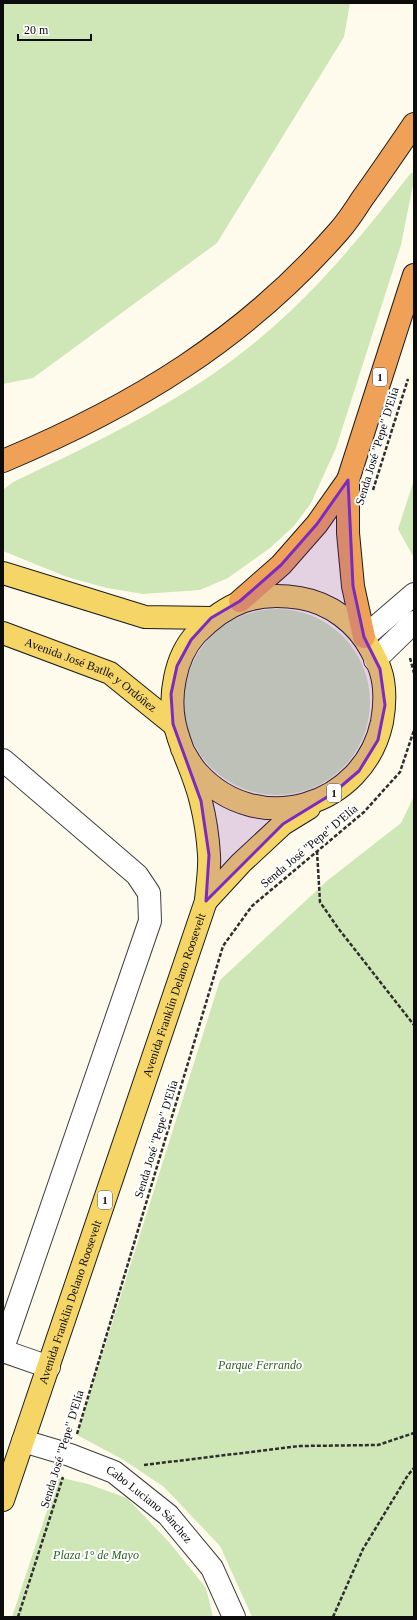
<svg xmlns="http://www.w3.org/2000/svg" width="417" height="1620" font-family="'Times New Roman',serif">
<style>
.green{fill:#cfe7b7}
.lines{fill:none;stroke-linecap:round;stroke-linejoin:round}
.street-casing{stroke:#3f3f3f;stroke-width:24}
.primary-casing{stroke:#1d1d1d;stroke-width:24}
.highway-casing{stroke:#1d1d1d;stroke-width:24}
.path{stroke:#2e2e2e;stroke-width:2.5;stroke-dasharray:4 2;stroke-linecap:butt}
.street{stroke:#fff;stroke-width:22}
.primary{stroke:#f5d566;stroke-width:22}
.highway{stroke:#f0a158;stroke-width:22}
.marked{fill:#7b2cbf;fill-opacity:0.2;stroke:#7b2cbf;stroke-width:3;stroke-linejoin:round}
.labels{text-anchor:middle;stroke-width:4;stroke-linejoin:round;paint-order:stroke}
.shield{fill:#fff;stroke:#555;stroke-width:1}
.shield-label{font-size:11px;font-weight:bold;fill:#0c0c0c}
.street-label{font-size:12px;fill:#0c0c0c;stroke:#fff}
.park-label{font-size:12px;font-style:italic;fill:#2b611f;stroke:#fff}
</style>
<rect width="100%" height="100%" fill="#fefbec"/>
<g class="green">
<polygon points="3,3 350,3 344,37 217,243 33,378 3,384"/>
<path d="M414,172V180L401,245L336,448L311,503L294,526L270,548L228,578L200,590L143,594L107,588L67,577L3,551V490L13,482C99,441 186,400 259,339C317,291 364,233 410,174Z"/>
<polygon points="414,480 414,558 398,529"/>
<circle cx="277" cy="702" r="93"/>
<polygon points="414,796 414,1617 252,1617 220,1546 164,1487 122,1459 77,1435 220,980 328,880 401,823"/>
<polygon points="58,1477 88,1484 127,1498 169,1542 206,1588 213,1617 12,1617"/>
</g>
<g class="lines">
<g class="street-casing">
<g id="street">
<polyline points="364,637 414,594"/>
<polyline points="375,660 414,622"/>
<polyline points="3,760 137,875 149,893 150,921 3,1348"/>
<polyline points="3,1351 49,1367"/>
<path id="s1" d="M23,1441L70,1455L114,1472L168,1515L212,1568L234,1617"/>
</g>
</g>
<g class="primary-casing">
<g id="primary">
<polyline points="3,573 145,617 211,618"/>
<path id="s2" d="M3,633L110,673L173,724"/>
<polyline points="206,901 241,863 283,824 309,808"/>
<path id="s3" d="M3,1500L206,901C207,886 210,870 209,855C208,838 205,818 201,802C190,755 164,730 175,678C178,663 185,646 196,634C227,602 256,591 300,598C330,603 357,623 371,650C374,656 378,663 380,669C386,686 385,705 382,722C364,807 258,839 198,773C192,767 187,757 182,749"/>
</g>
</g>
<g class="highway-casing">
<g id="highway">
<path d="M3,461C134,406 245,339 339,231C348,221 355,210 362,199C380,174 397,149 414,124"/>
<polyline points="348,480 348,533 353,586 364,637"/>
<polyline points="240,601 281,565 317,524 348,480 414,275"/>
</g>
</g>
<g class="path">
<polyline points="373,490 408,379"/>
<polyline points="410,658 414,673"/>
<polyline points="317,851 320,902 338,928 414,1025"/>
<polyline points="77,1434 223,946 252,906 364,812 400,772 414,730"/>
<polyline points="144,1465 300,1446 378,1445 414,1433"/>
<polyline points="18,1617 63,1477"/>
<polyline points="333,1617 363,1549 408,1475 414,1468"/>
</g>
<use href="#street" class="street"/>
<use href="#primary" class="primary"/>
<use href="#highway" class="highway"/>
</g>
<path class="marked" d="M348,480L353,586L364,637L380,669L385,705L378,740L359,771L332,794L283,824L206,901L209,855L201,801L173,724L171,694L177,666L191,640L211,618L240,601L281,565L317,524Z"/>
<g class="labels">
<g class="shield">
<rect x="373" y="368" width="14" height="18" rx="3"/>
<rect x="327" y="784" width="14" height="18" rx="3"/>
<rect x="98" y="1191" width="14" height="18" rx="3"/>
</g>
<g class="shield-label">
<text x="380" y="381">1</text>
<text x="334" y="797">1</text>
<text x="105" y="1204">1</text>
</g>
<g class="street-label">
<text transform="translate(377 446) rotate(-73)" y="4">Senda José "Pepe" D'Elía</text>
<text dy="4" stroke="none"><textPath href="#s2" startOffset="98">Avenida José Batlle y Ordóñez</textPath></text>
<text transform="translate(309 846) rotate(-40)" y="4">Senda José "Pepe" D'Elía</text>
<text dy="4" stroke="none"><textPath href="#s3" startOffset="533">Avenida Franklin Delano Roosevelt</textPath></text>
<text transform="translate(156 1139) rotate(-73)" y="4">Senda José "Pepe" D'Elía</text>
<text dy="4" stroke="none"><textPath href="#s3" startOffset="209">Avenida Franklin Delano Roosevelt</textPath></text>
<text transform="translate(62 1449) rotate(-73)" y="4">Senda José "Pepe" D'Elía</text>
<text dy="4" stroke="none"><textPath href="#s1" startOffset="144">Cabo Luciano Sánchez</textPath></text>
</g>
<g class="park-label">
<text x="260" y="1369">Parque Ferrando</text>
<text x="96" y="1559">Plaza 1° de Mayo</text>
</g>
</g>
<rect width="417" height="1620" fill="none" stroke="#0c0c0c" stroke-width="8"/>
<path d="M18 34v6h73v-6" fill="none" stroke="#0c0c0c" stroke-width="2"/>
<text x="24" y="34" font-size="12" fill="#0c0c0c" stroke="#ffffff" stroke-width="3" paint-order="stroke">20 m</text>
</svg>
